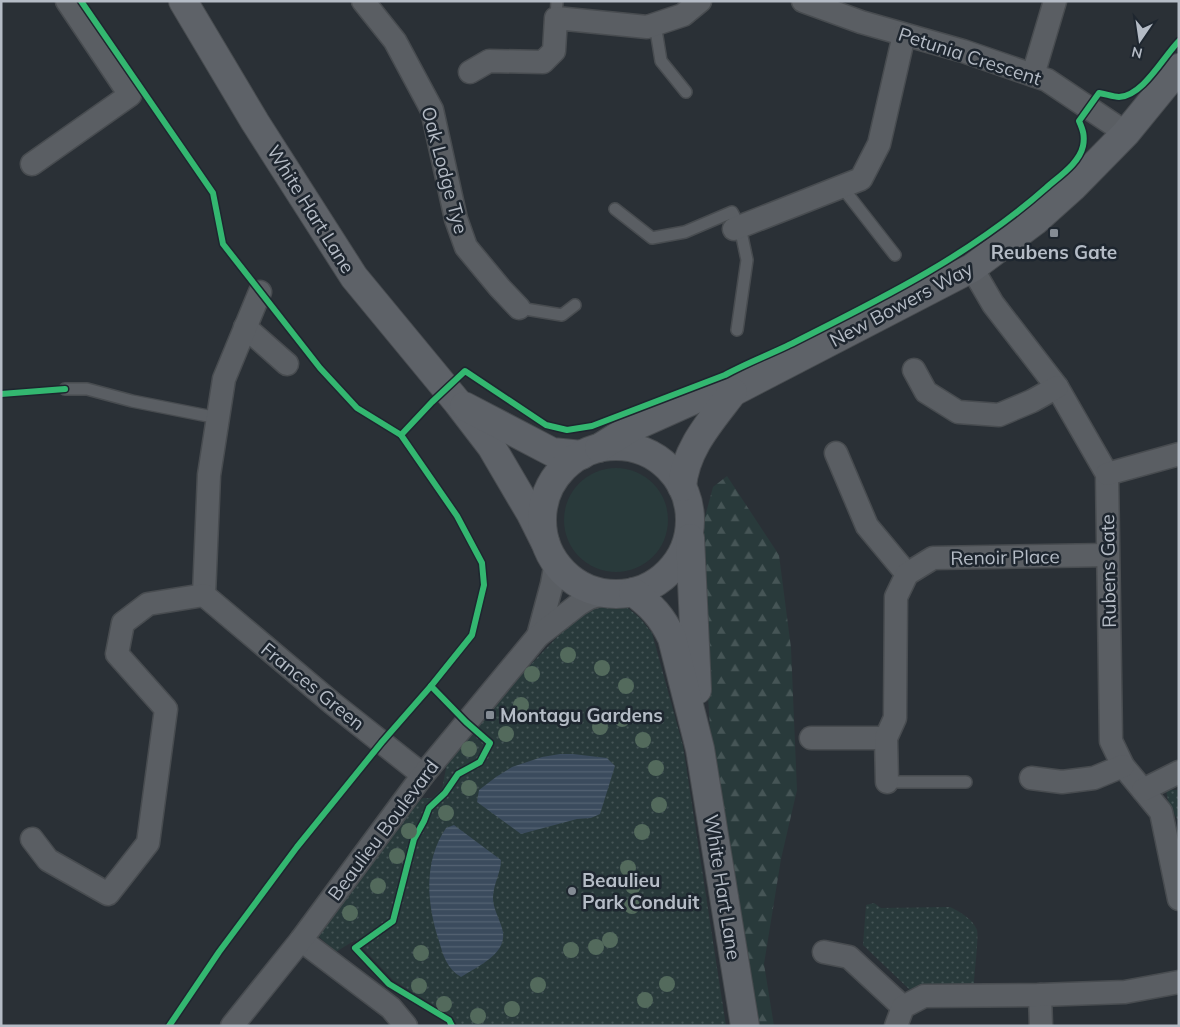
<svg xmlns="http://www.w3.org/2000/svg" width="1180" height="1027" font-family="Mulish,sans-serif">
<style>
.grass{fill:#293a3b}
.forest{fill:url(#forest-firs)}
.park{fill:url(#park-dots)}
.water{fill:url(#water-rules)}
.lines{fill:none;stroke-linecap:round;stroke-linejoin:round}
.lane-casing{stroke:#484c50;stroke-width:14}
.street-casing{stroke:#484c50;stroke-width:25}
.secondary-casing{stroke:#484c50;stroke-width:30}
.lane{stroke:#5a5e63;stroke-width:11}
.street{stroke:#5a5e63;stroke-width:22}
.secondary{stroke:#5e6268;stroke-width:28}
.cycleway-casing{stroke:#1e262f;stroke-width:9}
.cycleway{stroke:#33b770;stroke-width:6}
.tree{fill:#536a5c}
.poi-dot{fill:#848b94;stroke:#1e262f;stroke-width:2}
.labels{text-anchor:middle;stroke-width:5;stroke-linejoin:round;paint-order:stroke}
.street-label{font-size:19px;fill:#b5bcc6;stroke:#1e262f}
.poi-label{font-size:19px;font-weight:bold;fill:#b5bcc6;stroke:#1e262f;text-anchor:start}
</style>
<defs>
<pattern id="forest-firs" width="22" height="20" patternUnits="userSpaceOnUse" patternTransform="scale(1.25)"><rect width="22" height="20" fill="#293a3b"/><path d="M5 1l3.5 6h-7zM16 11l3.5 6h-7z" fill="#465556"/></pattern>
<pattern id="park-dots" width="8" height="8" patternUnits="userSpaceOnUse" patternTransform="scale(1.25)"><rect width="8" height="8" fill="#293a3b"/><path d="M2 2h.1M6 6h.1" fill="none" stroke="#465556" stroke-width="1.8" stroke-linecap="round"/></pattern>
<pattern id="water-rules" width="6" height="5" patternUnits="userSpaceOnUse" patternTransform="scale(1.25)"><rect width="6" height="5" fill="#3b4b5d"/><path d="M0 2.5h6" fill="none" stroke="#556373"/></pattern>
</defs>
<rect width="100%" height="100%" fill="#2a3036"/>
<circle class="grass" cx="616" cy="520" r="52"/>
<polygon class="forest" points="727,476 779,555 791,648 797,790 781,859 764,964 774,1026 759,1026 722,825 712,755 707,683 703,585 703,524 713,487"/>
<g class="park">
<polygon points="600,604 623,604 640,618 652,633 683,746 726,1026 458,1026 451,1016 393,980 355,940 336,952 317,935 414,805 423,798 432,798 442,789 447,763 494,703 582,611"/>
<polygon points="1166,790 1179,790 1179,822 1169,805"/>
<path d="M874,903L881,908L950,907C959,911 973,919 977,930C979,937 974,975 974,985L924,984L912,992L863,945L866,905Z"/>
</g>
<g class="water">
<polygon points="560,754 573,754 607,758 615,766 600,814 591,818 577,819 521,834 477,802 479,790 496,777 512,767 542,757"/>
<path d="M454,825L501,860C501,873 493,884 493,898C493,908 499,918 502,928C510,953 478,966 461,977C447,969 443,955 439,941C427,904 423,862 446,828Z"/>
</g>
<g class="lines">
<g class="lane-casing">
<g id="lane">
<polyline points="556,18 557,1"/>
<polyline points="655,24 661,61 686,92"/>
<polyline points="842,187 895,255"/>
<polyline points="615,209 652,238 685,232 732,212 740,227 747,260 737,330"/>
<polyline points="519,308 562,315 575,305"/>
<polyline points="65,389 87,389 132,401 218,418"/>
<polyline points="887,782 966,782"/>
</g>
</g>
<g class="street-casing">
<g id="street">
<polyline points="363,1 395,41 432,110 456,219 466,247 500,288 519,308"/>
<polyline points="803,1 861,22 963,51 1047,80 1126,133"/>
<polyline points="470,72 489,61 543,62 554,51 556,18 647,27 683,15 700,1"/>
<polyline points="1033,75 1055,1"/>
<polyline points="32,164 130,95 67,1"/>
<polyline points="734,229 861,179 879,144 904,35"/>
<polyline points="972,268 993,304 1057,387 1107,474 1111,741 1123,766 1161,812 1179,899"/>
<polyline points="245,327 287,364"/>
<polyline points="914,370 926,392 958,412 999,415 1032,401 1057,387"/>
<polyline points="836,453 867,526 907,574"/>
<polyline points="1107,474 1179,454"/>
<polyline points="204,595 209,475 224,379 260,292"/>
<polyline points="538,636 552,584 556,562"/>
<polyline points="811,738 886,738"/>
<polyline points="1031,778 1062,782 1094,778 1123,766"/>
<polyline points="887,782 886,738 895,718 896,597 907,574 933,558 1107,555"/>
<polyline points="1143,790 1179,772"/>
<polyline points="32,839 48,860 108,894 148,843 166,709 117,654 123,623 148,604 204,595 332,703 423,775"/>
<polyline points="301,940 391,1008 406,1026"/>
<polyline points="824,952 849,957 903,1007"/>
<polyline points="1040,995 1041,1026"/>
<polyline points="232,1026 301,940 423,775 538,636 579,604 589,598 607,593"/>
<polyline points="896,1026 903,1007 924,996 1040,995 1125,992 1179,982"/>
</g>
</g>
<g class="secondary-casing">
<g id="secondary">
<polyline points="183,1 255,122 354,277 458,403 491,446 531,514 545,542"/>
<polyline points="464,406 552,452 582,455"/>
<circle cx="616" cy="520" r="74"/>
<polyline points="599,448 631,428 698,398 733,392 972,268 1035,221 1074,186 1126,133 1179,68"/>
<path d="M682,487C685,449 711,421 733,392"/>
<polyline points="690,538 697,690"/>
<path d="M633,592C652,606 662,617 672,638L700,749L745,1026"/>
</g>
</g>
<use href="#lane" class="lane"/>
<use href="#street" class="street"/>
<use href="#secondary" class="secondary"/>
<g class="cycleway-casing">
<g id="cycleway">
<polyline points="81,1 213,193 223,244 320,368 357,408 401,435 457,516 482,563 484,585 472,635 431,686 382,742 297,847 219,952 169,1026"/>
<polyline points="1,394 65,389"/>
<path d="M401,435L432,402L465,371L546,425L567,430L592,426L725,375C745,364 766,356 787,346C879,300 968,257 1046,188C1058,177 1079,164 1083,146C1085,136 1083,130 1079,121L1099,93C1106,94 1113,97 1119,97C1143,96 1163,57 1179,41"/>
<polyline points="431,686 466,722 490,743 480,762 458,774 445,793 429,808 424,821 414,839 393,921 355,948 389,984 449,1020 452,1026"/>
</g>
</g>
<use href="#cycleway" class="cycleway"/>
</g>
<g class="tree">
<circle cx="568" cy="655" r="8"/>
<circle cx="602" cy="668" r="8"/>
<circle cx="532" cy="674" r="8"/>
<circle cx="626" cy="686" r="8"/>
<circle cx="521" cy="705" r="8"/>
<circle cx="622" cy="719" r="8"/>
<circle cx="600" cy="727" r="8"/>
<circle cx="506" cy="734" r="8"/>
<circle cx="643" cy="740" r="8"/>
<circle cx="469" cy="749" r="8"/>
<circle cx="656" cy="768" r="8"/>
<circle cx="469" cy="788" r="8"/>
<circle cx="659" cy="805" r="8"/>
<circle cx="446" cy="813" r="8"/>
<circle cx="409" cy="831" r="8"/>
<circle cx="642" cy="832" r="8"/>
<circle cx="397" cy="856" r="8"/>
<circle cx="628" cy="868" r="8"/>
<circle cx="378" cy="886" r="8"/>
<circle cx="633" cy="886" r="8"/>
<circle cx="632" cy="906" r="8"/>
<circle cx="350" cy="913" r="8"/>
<circle cx="610" cy="940" r="8"/>
<circle cx="596" cy="947" r="8"/>
<circle cx="571" cy="950" r="8"/>
<circle cx="421" cy="953" r="8"/>
<circle cx="667" cy="984" r="8"/>
<circle cx="538" cy="985" r="8"/>
<circle cx="419" cy="986" r="8"/>
<circle cx="645" cy="1000" r="8"/>
<circle cx="444" cy="1004" r="8"/>
<circle cx="512" cy="1009" r="8"/>
<circle cx="478" cy="1016" r="8"/>
</g>
<g class="poi-dot">
<rect x="1049" y="228" width="10" height="10" rx="2.5"/>
<rect x="485" y="710" width="10" height="10" rx="2.5"/>
<circle cx="572" cy="891" r="5"/>
</g>
<g class="labels">
<g class="street-label">
<text transform="translate(970 56) rotate(18)" y="7">Petunia Crescent</text>
<text transform="translate(445 170) rotate(75)" y="7">Oak Lodge Tye</text>
<text transform="translate(311 209) rotate(58)" y="7">White Hart Lane</text>
<text transform="translate(901 304) rotate(-28)" y="7">New Bowers Way</text>
<text transform="translate(1005 557) rotate(-1)" y="7">Renoir Place</text>
<text transform="translate(1108 571) rotate(-91)" y="7">Rubens Gate</text>
<text transform="translate(313 686) rotate(39)" y="7">Frances Green</text>
<text transform="translate(383 830) rotate(-53)" y="7">Beaulieu Boulevard</text>
<text transform="translate(723 887) rotate(81)" y="7">White Hart Lane</text>
</g>
<g class="poi-label">
<text x="1054" y="259" text-anchor="middle">Reubens Gate</text>
<text x="500" y="722">Montagu Gardens</text>
<text x="582" y="887">Beaulieu<tspan x="582" dy="22">Park Conduit</tspan></text>
</g>
</g>
<rect width="1180" height="1027" fill="none" stroke="#b5bcc6" stroke-width="5"/>
<g transform="translate(1140 40) rotate(193)" stroke="#1e262f" stroke-width="4" paint-order="stroke">
<path d="M0-4L9 19L0 12L-9 19Z" fill="#b5bcc6"/>
<text y="-8" font-size="14" font-weight="bold" text-anchor="middle" fill="#b5bcc6">N</text>
</g>
</svg>
